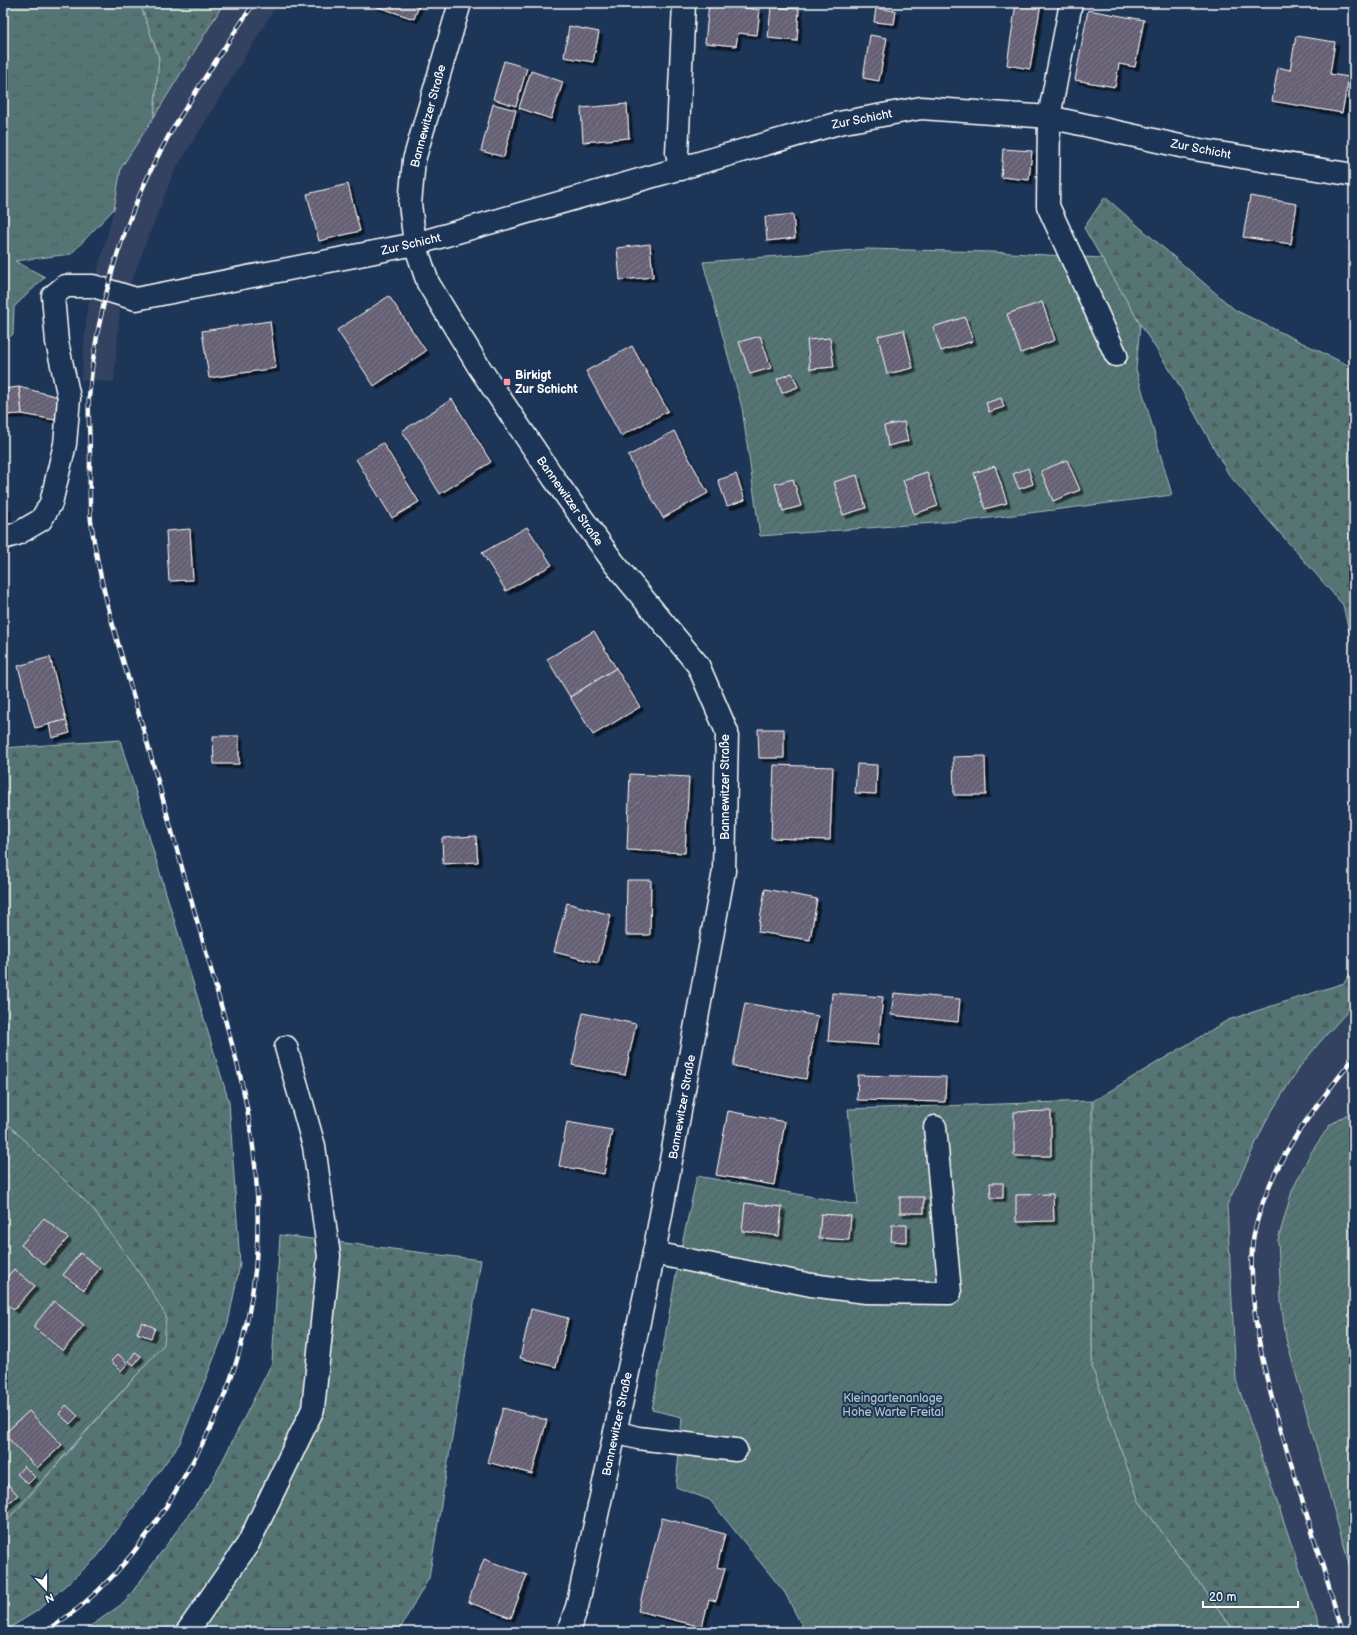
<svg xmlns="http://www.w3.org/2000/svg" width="1357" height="1635" font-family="'Balsamiq Sans',sans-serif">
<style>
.built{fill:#334260}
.grass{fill:url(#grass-tufts);stroke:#aababa}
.forest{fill:url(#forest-firs);stroke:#aababa}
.garden{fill:url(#garden-furrows);stroke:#aababa}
.building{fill:url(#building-hatch);stroke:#fff;filter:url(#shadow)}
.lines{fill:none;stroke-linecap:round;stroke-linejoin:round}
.minor-casing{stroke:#fff;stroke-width:25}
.minor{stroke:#1d3557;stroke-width:22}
.rail-casing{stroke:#fff;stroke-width:4.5}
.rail{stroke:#1d3557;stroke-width:3;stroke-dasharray:9;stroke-linecap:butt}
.poi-dot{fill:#ff9aa2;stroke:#1d3557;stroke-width:1.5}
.labels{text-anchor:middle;stroke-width:4;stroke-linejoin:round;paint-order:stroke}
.street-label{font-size:12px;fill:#fff;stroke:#1d3557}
.poi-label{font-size:12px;font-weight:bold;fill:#fff;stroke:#1d3557;text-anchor:start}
.park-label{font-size:12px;fill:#b2c0c0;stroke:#1d3557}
</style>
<defs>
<pattern id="grass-tufts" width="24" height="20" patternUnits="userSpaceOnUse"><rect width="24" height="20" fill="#547474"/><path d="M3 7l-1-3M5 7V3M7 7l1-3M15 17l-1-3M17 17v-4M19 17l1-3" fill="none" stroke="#4f5c5c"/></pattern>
<pattern id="forest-firs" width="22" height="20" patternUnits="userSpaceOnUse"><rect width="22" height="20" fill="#547474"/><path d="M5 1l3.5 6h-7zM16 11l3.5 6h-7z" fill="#4f5c5c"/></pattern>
<pattern id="garden-furrows" width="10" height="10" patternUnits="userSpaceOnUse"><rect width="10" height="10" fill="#547474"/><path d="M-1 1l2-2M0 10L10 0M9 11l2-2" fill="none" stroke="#4f5c5c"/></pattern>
<pattern id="building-hatch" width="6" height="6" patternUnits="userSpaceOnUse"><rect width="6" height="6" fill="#666174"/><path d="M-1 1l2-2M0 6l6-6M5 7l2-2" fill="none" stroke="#7d7989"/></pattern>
<filter id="shadow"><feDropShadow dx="3.5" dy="3.5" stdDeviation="0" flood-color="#0009"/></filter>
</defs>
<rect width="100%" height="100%" fill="#1d3557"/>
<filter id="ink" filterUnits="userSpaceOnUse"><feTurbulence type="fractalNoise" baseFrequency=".025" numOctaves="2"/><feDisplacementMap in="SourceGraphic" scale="8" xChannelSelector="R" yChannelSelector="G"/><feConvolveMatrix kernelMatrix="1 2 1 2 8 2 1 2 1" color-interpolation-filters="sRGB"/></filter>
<g filter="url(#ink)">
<g class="built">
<polygon points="224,3 278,3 173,174 120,310 114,382 81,380 87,311 114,209 121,168"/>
<polygon points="1354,1004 1354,1110 1330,1125 1310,1154 1292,1191 1281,1300 1286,1339 1295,1373 1354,1582 1354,1632 1321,1632 1236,1380 1227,1205 1267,1119 1298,1069 1320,1042"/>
</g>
<polygon class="grass" points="3,3 140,3 159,58 154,117 121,168 114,209 71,254 15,261 45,277 14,307 13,334 3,343"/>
<g class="forest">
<polygon points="140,3 224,3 154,117 159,58"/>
<polygon points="1105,197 1235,310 1354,368 1354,654 1343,605 1229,475 1175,378 1140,324 1084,228"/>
<polygon points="120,740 229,1102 240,1264 228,1323 180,1443 97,1557 37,1611 3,1632 3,1526 164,1344 147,1284 93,1209 3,1119 3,748"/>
<polygon points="1354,968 1354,1004 1320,1042 1298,1069 1267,1119 1227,1205 1236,1380 1321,1632 1235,1632 1139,1501 1092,1367 1093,1101 1228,1020 1344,983"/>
<polygon points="280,1235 481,1260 429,1578 398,1632 82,1632 125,1602 210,1485 272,1363"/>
</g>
<g class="garden">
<polygon points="868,249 992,252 1102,258 1140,324 1136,369 1172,495 974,520 760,536 742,408 703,262"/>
<polygon points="1092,1101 1092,1367 1139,1501 1235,1632 805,1632 785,1593 710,1500 676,1487 682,1417 652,1410 679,1258 697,1176 858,1205 848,1109"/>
<polygon points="1354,1110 1354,1582 1286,1339 1281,1300 1278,1240 1292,1191 1310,1154 1330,1125"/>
<polygon points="3,1119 93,1209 147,1284 166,1316 164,1344 3,1524"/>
</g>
<g class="building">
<polygon points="366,3 420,3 414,19"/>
<polygon points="709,3 740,3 740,7 760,10 757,35 738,33 736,46 705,43"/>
<polygon points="1016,3 1041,3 1030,69 1007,65"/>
<polygon points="771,7 799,9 797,41 768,38"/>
<polygon points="876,8 896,11 894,24 874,22"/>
<polygon points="1088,10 1144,20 1135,67 1119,64 1115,87 1075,80"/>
<polygon points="569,26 599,32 593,62 564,57"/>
<polygon points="870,35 887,38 879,81 863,78"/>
<polygon points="1296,36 1335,42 1330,74 1349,77 1342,113 1272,101 1278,67 1290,70"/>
<polygon points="504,61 527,68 516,106 493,99"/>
<polygon points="531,71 563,82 551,119 519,108"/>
<polygon points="493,104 516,110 504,157 481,151"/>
<polygon points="627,104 629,138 583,142 581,108"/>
<polygon points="1003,149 1032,151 1029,180 1001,177"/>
<polygon points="348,184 360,231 319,241 307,194"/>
<polygon points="1250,196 1297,204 1291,244 1243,237"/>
<polygon points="793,214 795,238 767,241 765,217"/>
<polygon points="650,244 653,277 620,280 617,248"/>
<polygon points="389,296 426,351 374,386 337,330"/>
<polygon points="1042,302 1055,340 1021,353 1007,314"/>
<polygon points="965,317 973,341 941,351 933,327"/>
<polygon points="270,321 276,368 209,378 202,331"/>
<polygon points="904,330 913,368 887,374 878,336"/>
<polygon points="760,336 771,368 750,374 739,342"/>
<polygon points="830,338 834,367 810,369 807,340"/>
<polygon points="632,346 668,411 621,436 586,371"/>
<polygon points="792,373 798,387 782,393 777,379"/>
<polygon points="19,387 59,397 55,420 22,414"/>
<polygon points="19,387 22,414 3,415 3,389"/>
<polygon points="1001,398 1004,407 989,412 986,403"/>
<polygon points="452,399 491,462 440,494 402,431"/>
<polygon points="904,422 908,441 888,446 884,426"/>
<polygon points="674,431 708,493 663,518 628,456"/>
<polygon points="383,443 419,502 392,518 356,459"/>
<polygon points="1067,460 1080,490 1053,501 1041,471"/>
<polygon points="995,466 1007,503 985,509 974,473"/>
<polygon points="1028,468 1033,484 1019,489 1013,474"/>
<polygon points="927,472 938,506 914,514 903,480"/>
<polygon points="736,474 745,500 727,506 718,480"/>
<polygon points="857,475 866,508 843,515 834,482"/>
<polygon points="793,479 801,506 783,511 775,484"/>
<polygon points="3,506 7,507 6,532 3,532"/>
<polygon points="527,527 552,565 506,591 482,553"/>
<polygon points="190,529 193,580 169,581 166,531"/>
<polygon points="594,631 616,668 570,697 547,659"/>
<polygon points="50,657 66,720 35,728 18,666"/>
<polygon points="616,668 640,707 593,735 570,697"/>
<polygon points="66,720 70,733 52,738 49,724"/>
<polygon points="758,729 784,729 784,758 759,758"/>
<polygon points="213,736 239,736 239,764 214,764"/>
<polygon points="985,756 986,795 954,795 953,757"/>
<polygon points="857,764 877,765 876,794 855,793"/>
<polygon points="774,765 833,767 830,840 771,838"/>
<polygon points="630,774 689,777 685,853 627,850"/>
<polygon points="476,836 478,862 443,864 442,838"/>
<polygon points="627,880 651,880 650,935 626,935"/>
<polygon points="765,889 817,899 810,940 758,932"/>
<polygon points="567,903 611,915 598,963 554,952"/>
<polygon points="832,993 883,997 878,1045 828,1041"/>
<polygon points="894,993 960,999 958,1022 891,1015"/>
<polygon points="745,1003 818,1016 806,1079 733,1066"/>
<polygon points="583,1013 636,1024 625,1075 572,1065"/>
<polygon points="858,1075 946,1077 945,1102 857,1100"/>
<polygon points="728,1111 785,1122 774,1185 716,1175"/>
<polygon points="1051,1111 1051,1156 1014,1156 1014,1112"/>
<polygon points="567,1122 612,1130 604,1174 559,1166"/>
<polygon points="990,1183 1003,1183 1003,1198 991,1198"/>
<polygon points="1053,1194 1054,1221 1016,1222 1016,1195"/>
<rect x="900" y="1197" width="24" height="16"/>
<polygon points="745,1203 782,1207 779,1236 742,1231"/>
<polygon points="821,1214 851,1216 849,1240 819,1238"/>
<polygon points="44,1218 68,1238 45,1265 21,1245"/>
<polygon points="892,1225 907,1225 907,1242 891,1241"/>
<polygon points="80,1253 100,1268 84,1290 63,1275"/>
<polygon points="14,1269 35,1286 14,1310 3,1301 3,1282"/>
<polygon points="54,1301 84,1325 63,1351 33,1327"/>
<polygon points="531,1309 568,1318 556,1367 520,1358"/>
<polygon points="142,1322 155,1328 151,1338 137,1333"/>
<polygon points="135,1352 141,1356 134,1365 129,1361"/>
<polygon points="118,1354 128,1363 121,1371 111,1361"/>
<polygon points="66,1405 78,1416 70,1424 59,1414"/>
<polygon points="503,1408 547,1420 532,1474 487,1462"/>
<polygon points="29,1411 62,1445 37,1468 4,1434"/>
<polygon points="24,1466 35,1477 28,1484 17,1474"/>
<polygon points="3,1479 18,1495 3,1508"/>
<polygon points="662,1518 725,1534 717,1567 725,1569 716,1601 709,1599 702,1627 638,1611"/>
<polygon points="484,1559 527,1575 511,1618 468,1602"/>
</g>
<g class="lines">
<g class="minor-casing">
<g id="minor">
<polyline points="460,3 414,160 410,204 415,244 428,283 479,367 555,480 614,563 698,665 727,732 724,871 654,1253 577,1607 568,1632"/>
<polyline points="1071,3 1049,117 1048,206 1116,355"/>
<polyline points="681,169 677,153 684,3"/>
<polyline points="3,538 17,534 41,520 51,503 65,444 69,398 57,342 53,296 65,286 93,286 136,299 415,244 839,123 921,108 1049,117 1194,149 1354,175"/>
<polyline points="654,1253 811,1285 866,1292 950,1293 935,1127"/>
<polyline points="615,1432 638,1438 736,1450"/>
<polyline points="187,1632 248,1544 313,1409 329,1256 314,1146 286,1047"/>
</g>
</g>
<use href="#minor" class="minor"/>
<g class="rail-casing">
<g id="rail">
<path d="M46,1632C57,1623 70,1615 81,1606C132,1564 167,1509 198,1452C264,1331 271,1208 240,1075C232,1041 221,1007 212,973C189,894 167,814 145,735C125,666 100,592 91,521C89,501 90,479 90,459C90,438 88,417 89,397C96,307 124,216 168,137C195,91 225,47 254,3"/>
<path d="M1343,1632C1326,1578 1310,1524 1293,1470C1275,1411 1258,1357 1253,1295C1252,1275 1250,1254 1254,1234C1268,1166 1311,1111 1354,1058"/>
</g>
</g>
<use href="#rail" class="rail"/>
</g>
</g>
<rect class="poi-dot" x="503" y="378" width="8" height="8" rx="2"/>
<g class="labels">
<g class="street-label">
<text transform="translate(428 116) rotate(-75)" y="4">Bannewitzer Straße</text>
<text transform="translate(862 119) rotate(-11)" y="4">Zur Schicht</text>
<text transform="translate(1201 149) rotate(11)" y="4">Zur Schicht</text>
<text transform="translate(411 244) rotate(-13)" y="4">Zur Schicht</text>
<text transform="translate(570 501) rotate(55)" y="4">Bannewitzer Straße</text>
<text transform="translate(725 787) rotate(-90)" y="4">Bannewitzer Straße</text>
<text transform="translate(682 1107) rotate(-80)" y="4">Bannewitzer Straße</text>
<text transform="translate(617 1424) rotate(-78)" y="4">Bannewitzer Straße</text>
</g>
<g class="poi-label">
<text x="515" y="379">Birkigt<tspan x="515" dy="14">Zur Schicht</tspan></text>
</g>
<g class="park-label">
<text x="893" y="1402">Kleingartenanlage<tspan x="893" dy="14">Hohe Warte Freital</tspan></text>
</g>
</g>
<rect width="1357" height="1635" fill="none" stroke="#1d3557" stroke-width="16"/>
<rect x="8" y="8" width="1341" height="1619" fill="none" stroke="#fff" stroke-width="1.5" filter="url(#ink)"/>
<g transform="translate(46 1589) rotate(159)" stroke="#1d3557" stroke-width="3" paint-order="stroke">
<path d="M0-3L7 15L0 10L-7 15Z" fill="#ffffff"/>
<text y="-6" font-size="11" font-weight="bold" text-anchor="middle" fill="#ffffff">N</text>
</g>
<path d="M1203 1601v6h95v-6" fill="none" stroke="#ffffff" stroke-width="2"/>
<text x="1209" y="1601" font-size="12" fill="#ffffff" stroke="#1d3557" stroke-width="3" paint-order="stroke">20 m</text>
</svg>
